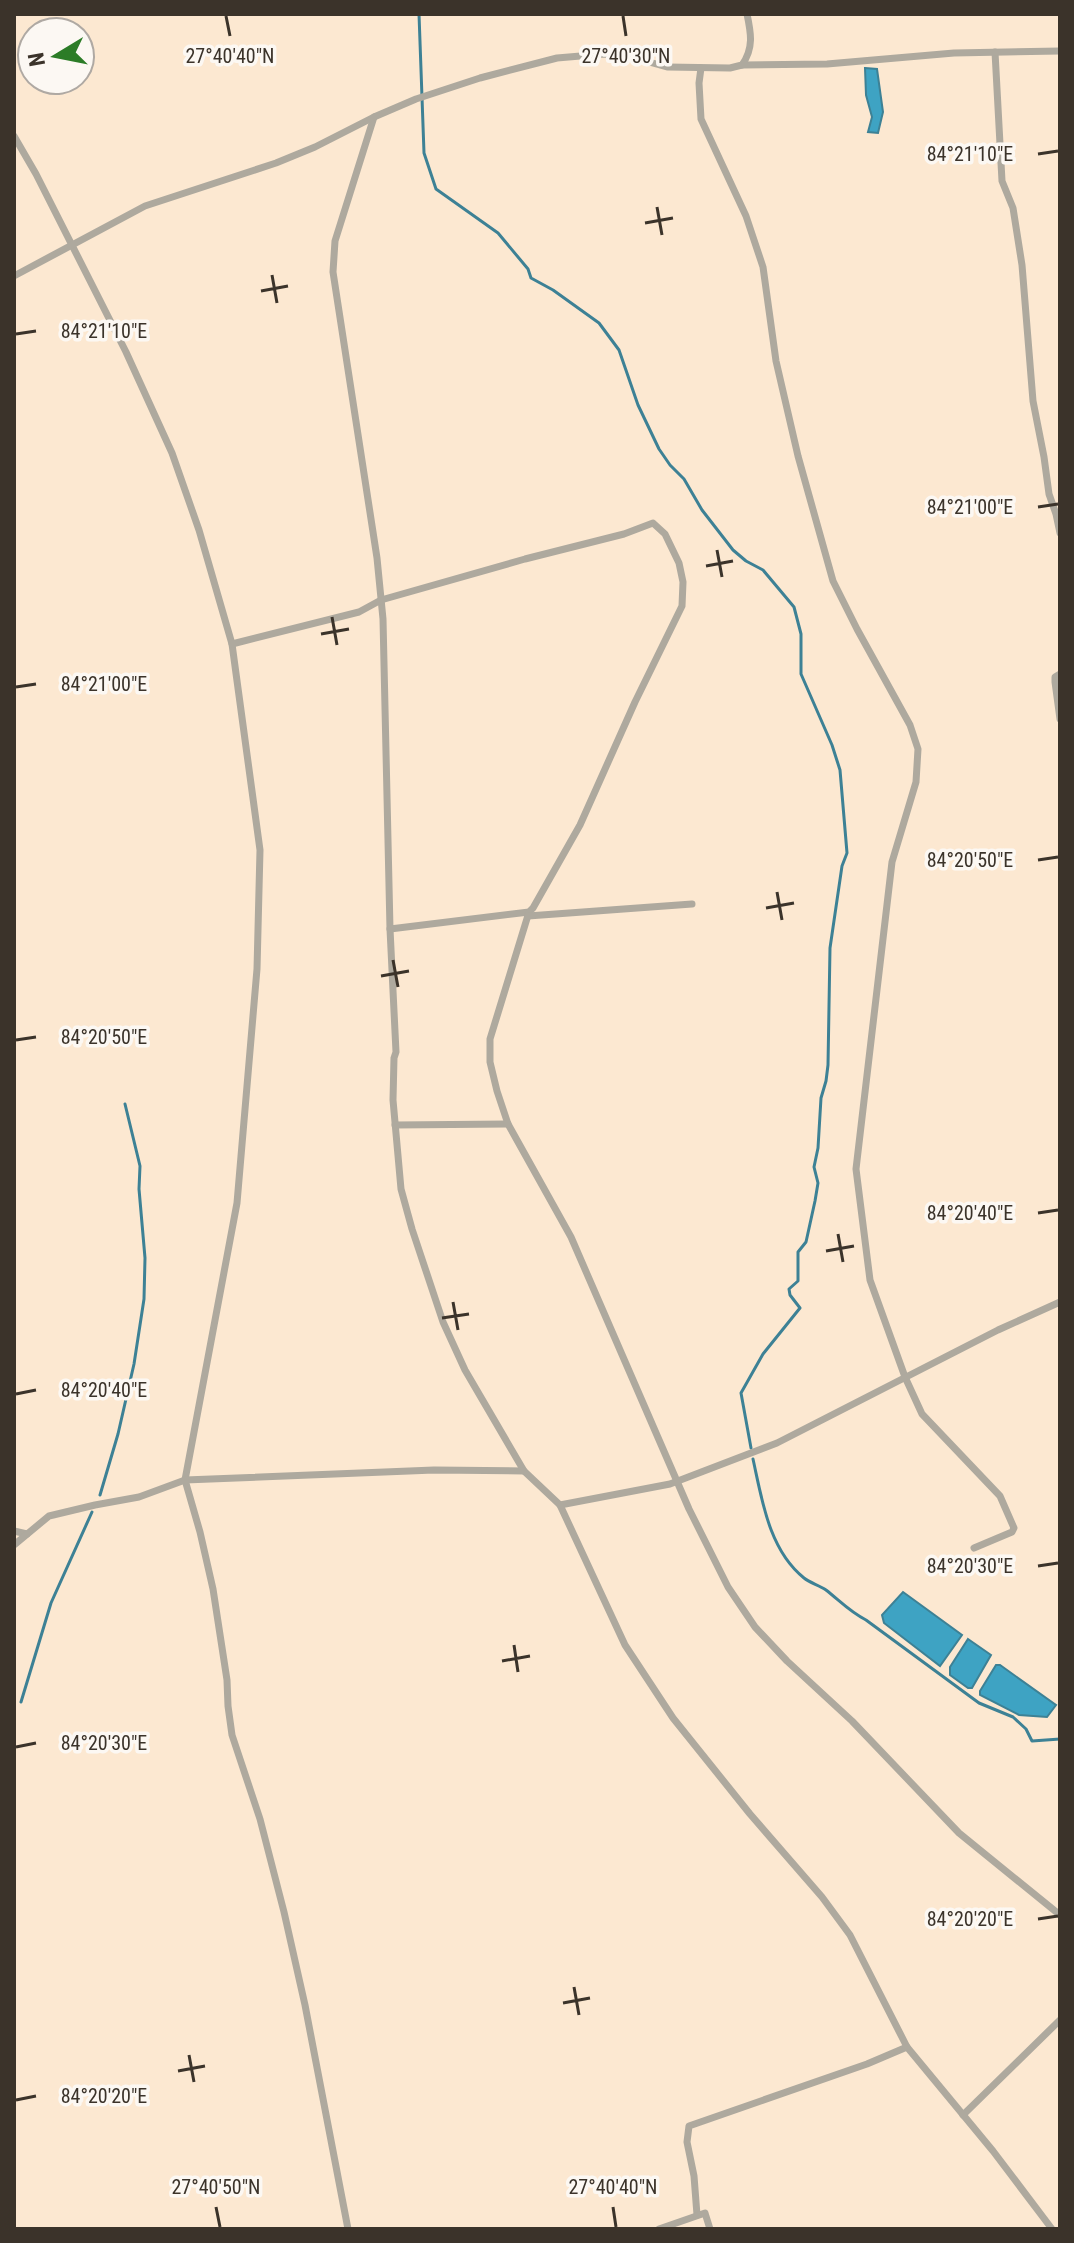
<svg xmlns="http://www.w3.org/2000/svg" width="1074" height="2243" font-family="'Roboto Condensed',sans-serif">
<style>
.water{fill:#3ea3c3;stroke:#3d8195;stroke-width:2}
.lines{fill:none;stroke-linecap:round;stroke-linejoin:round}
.stream{stroke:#3d8195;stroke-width:3}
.minor{stroke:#aea99e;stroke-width:7}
.ticks{fill:none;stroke:#3b332a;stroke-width:3}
.ticks-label{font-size:20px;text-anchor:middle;fill:#3b332a;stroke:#fcf8f3;stroke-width:7;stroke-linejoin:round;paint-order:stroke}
</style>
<rect width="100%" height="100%" fill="#fce8d1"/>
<g class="water">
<polygon points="865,68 877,69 883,112 878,133 868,132 872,117 866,95"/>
<polygon points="903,1592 962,1635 940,1666 884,1623 882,1615"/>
<polygon points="968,1639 991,1655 972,1688 968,1688 950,1675 950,1667"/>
<polygon points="996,1665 1000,1665 1056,1705 1047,1717 1019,1715 980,1695 980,1691"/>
</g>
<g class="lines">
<g class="stream">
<polyline points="419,14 424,153 436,189 498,233 528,269 531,278 553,290 599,323 619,350 638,405 659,449 670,465 684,479 702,510 733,550 746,561 763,570 794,607 801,634 801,674 832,745 840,770 847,853 842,866 830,948 828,1065 826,1081 821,1098 818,1148 814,1167 818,1183 815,1201 806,1242 798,1252 798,1281 789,1289 790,1295 800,1308 763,1354 741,1393 751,1448"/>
<path d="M753,1459C762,1500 769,1550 804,1578C810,1583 819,1585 826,1590C840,1601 850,1612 866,1620L979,1703L1013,1717L1026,1729L1032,1741L1060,1739"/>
<polyline points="100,1495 118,1434 134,1364 144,1299 145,1258 139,1189 140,1166 125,1104"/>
<polyline points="21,1702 51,1603 92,1512"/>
</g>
<g class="minor">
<polyline points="995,52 1002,181 1013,208 1022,265 1033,401 1044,457 1049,494 1056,514 1060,533"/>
<polyline points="742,65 827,64 954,53 1060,51"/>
<polyline points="701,68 699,83 701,119 746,216 763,267 776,361 798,456 833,581 857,629 910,725 918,749 916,782 892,862 856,1169 870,1280 905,1377 922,1414 1000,1496 1014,1528 1012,1532 974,1548"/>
<polyline points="374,117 335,241 333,272 377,558 383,619 390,929 396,1052 394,1058 393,1100 401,1189 412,1229 443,1322 465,1370 524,1471"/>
<polyline points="14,136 36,174 126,352 172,453 199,530 232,644 260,850 257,969 237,1203 185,1480 200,1532 213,1589 227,1680 228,1706 232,1735 260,1819 284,1912 305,2005 348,2229"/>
<path d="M14,276L145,206L276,163L315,147L374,117L416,99L480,78L557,58L604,54L642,60L667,67L730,68L742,65C754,48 751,33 747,14"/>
<polyline points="232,644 359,612 381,600 525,559 624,534 653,523 665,534 679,563 683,582 682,606 635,702 580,825 533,908 529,912 390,929"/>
<polyline points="1060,674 1055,677 1055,682 1060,719"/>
<polyline points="529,912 490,1039 490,1062 497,1091 508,1124 571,1237 689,1509 728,1587 755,1627 787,1661 852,1721 959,1833 1060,1915"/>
<polyline points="528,916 692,904"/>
<polyline points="395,1125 508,1124"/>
<polyline points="560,1505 625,1645 673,1718 750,1814 822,1897 850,1935 907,2047 993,2151 1052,2229"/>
<polyline points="14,1531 27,1534"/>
<polyline points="14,1545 49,1516 95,1505 139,1497 185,1480 434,1470 524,1471 560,1505 670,1484 777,1443 998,1330 1060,1302"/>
<polyline points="963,2115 1060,2020"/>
<polyline points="697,2215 694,2176 687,2142 689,2126 867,2064 907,2047"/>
<polyline points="659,2229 705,2213 710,2229"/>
</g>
</g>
<path class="ticks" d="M226,16L230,36M623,16L626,36M1038,154L1058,151M657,207L662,235M645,223L673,218M272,275L277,303M261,291L288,286M16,334L36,331M1038,507L1058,504M717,550L722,577M706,566L733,561M332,617L337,645M321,634L349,629M16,687L36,684M1038,860L1058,857M777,892L782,920M766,908L794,903M393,960L398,987M381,976L409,971M16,1040L36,1037M1038,1213L1058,1210M838,1234L843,1262M826,1251L854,1246M453,1302L458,1330M442,1318L469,1314M16,1394L36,1390M1038,1566L1058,1563M514,1645L518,1672M502,1661L530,1656M16,1747L36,1743M1038,1919L1058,1916M574,1987L579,2015M563,2003L590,1998M189,2055L194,2082M178,2071L205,2066M16,2100L36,2096M216,2207L220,2227M613,2207L616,2227"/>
<g class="ticks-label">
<text x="230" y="63">27°40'40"N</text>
<text x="626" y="63">27°40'30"N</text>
<text x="970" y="161">84°21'10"E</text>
<text x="104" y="338">84°21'10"E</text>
<text x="970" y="514">84°21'00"E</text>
<text x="104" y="691">84°21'00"E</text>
<text x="970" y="867">84°20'50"E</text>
<text x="104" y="1044">84°20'50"E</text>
<text x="970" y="1220">84°20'40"E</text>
<text x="104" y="1397">84°20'40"E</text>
<text x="970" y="1573">84°20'30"E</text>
<text x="104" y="1750">84°20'30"E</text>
<text x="970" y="1926">84°20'20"E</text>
<text x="104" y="2103">84°20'20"E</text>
<text x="216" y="2194">27°40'50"N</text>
<text x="613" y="2194">27°40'40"N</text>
</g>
<rect width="1074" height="2243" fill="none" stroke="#3b332a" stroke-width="32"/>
<g transform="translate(56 56) rotate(260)"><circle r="38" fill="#fcf8f3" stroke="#afa9a3" stroke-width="2"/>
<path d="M0-6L14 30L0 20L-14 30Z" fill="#2c7c27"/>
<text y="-12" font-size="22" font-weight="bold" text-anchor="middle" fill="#3b332a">N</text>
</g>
</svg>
